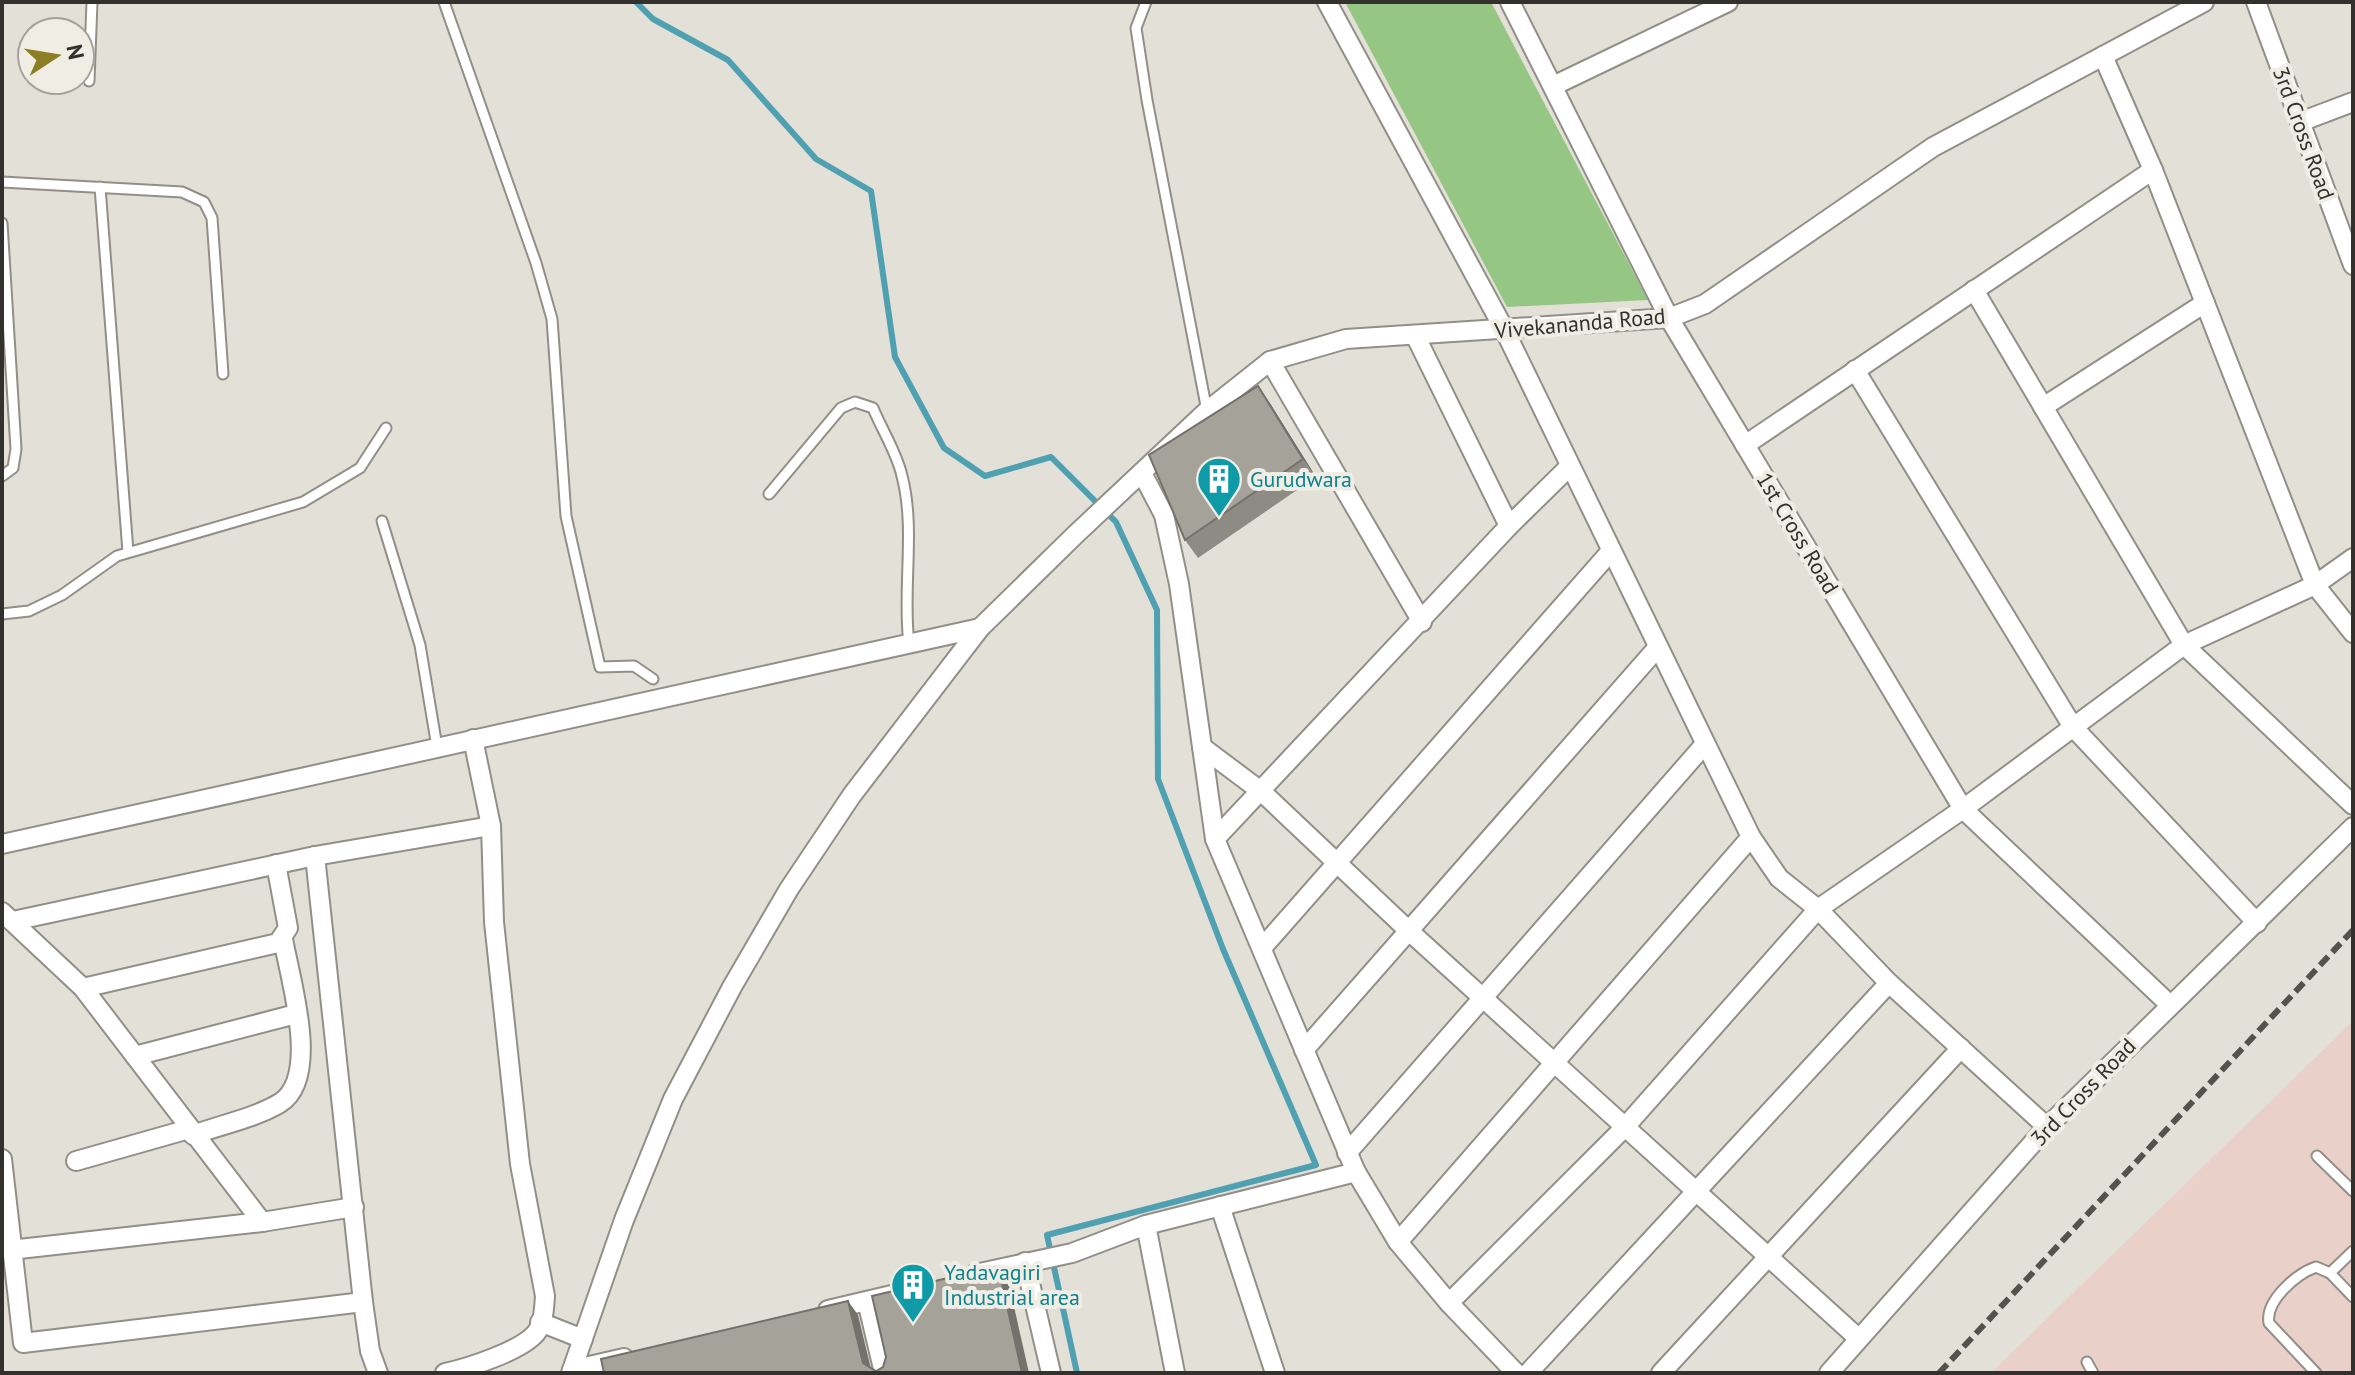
<svg xmlns="http://www.w3.org/2000/svg" width="2355" height="1375" font-family="'PT Sans',sans-serif">
<style>
.industrial{fill:#e9d0c9}
.green{fill:#95c683}
.lines{fill:none;stroke-linecap:round;stroke-linejoin:round}
.stream{stroke:#4fa0b1;stroke-width:6}
.lane-casing{stroke:#928f88;stroke-width:13}
.street-casing{stroke:#928f88;stroke-width:22}
.lane{stroke:#fff;stroke-width:9}
.street{stroke:#fff;stroke-width:18}
.rail{stroke:#53524d;stroke-width:6;stroke-dasharray:12 6;stroke-linecap:butt}
.wall{fill:#8e8b84}
.shaded-wall{fill:#74716c}
.building{fill:#a5a29a;stroke:#74716c;stroke-width:2}
.labels{text-anchor:middle;stroke-width:8;stroke-linejoin:round;paint-order:stroke}
.street-label{font-size:22px;fill:#32312d;stroke:#f0ede4}
.culture-label{font-size:22px;fill:#0d838f;stroke:#f0ede4;text-anchor:start}
</style>
<rect width="100%" height="100%" fill="#e3e0d7"/>
<polygon class="industrial" points="2353,1021 2353,1373 1991,1373 2140,1228"/>
<polygon class="green" points="1345,2 1491,2 1648,300 1507,307"/>
<g class="lines">
<polyline class="stream" points="636,2 653,19 728,60 816,159 871,191 895,357 944,448 985,476 1051,457 1116,522 1157,610 1158,779 1223,949 1316,1165 1047,1235 1077,1373"/>
<g class="lane-casing">
<g id="lane">
<polyline points="444,2 536,263 552,319 566,516 600,667 634,666 653,679"/>
<polyline points="1146,2 1136,28 1147,100 1207,411"/>
<polyline points="89,81 92,2"/>
<polyline points="2,182 182,192 204,202 212,218 223,374"/>
<polyline points="100,187 128,552"/>
<polyline points="2,223 16,449 13,468 2,476"/>
<path d="M769,494L841,408L855,402L873,408C882,430 897,453 902,476C916,530 902,589 909,644"/>
<polyline points="382,521 420,645 437,747"/>
<polyline points="2,614 29,611 62,595 117,556 303,502 360,468 386,428"/>
<polyline points="2317,1156 2353,1191"/>
<polyline points="2330,1273 2353,1251"/>
<polyline points="2087,1362 2093,1373"/>
<path d="M2316,1373L2269,1323C2265,1301 2296,1274 2316,1267L2330,1273L2353,1297"/>
</g>
</g>
<g class="street-casing">
<g id="street">
<polyline points="1327,2 1504,329 1751,837 1779,878 1818,909 1889,983 2047,1127"/>
<polyline points="1510,2 1669,318 1963,809 2169,1004"/>
<polyline points="2256,2 2353,265"/>
<polyline points="2103,56 2153,170 2315,585 2353,633"/>
<polyline points="1553,86 1728,2"/>
<polyline points="2300,122 2353,102"/>
<polyline points="1974,290 2184,645 2353,805"/>
<polyline points="1415,335 1509,526"/>
<polyline points="1270,361 1422,622"/>
<polyline points="1855,370 2073,727 2257,923"/>
<polyline points="2043,407 2205,303"/>
<polyline points="1745,445 2153,170"/>
<polyline points="1142,473 1164,515 1179,584 1215,839 1356,1172 1398,1242 1449,1303 1516,1373"/>
<polyline points="1202,747 1262,792 1409,931 1858,1338"/>
<polyline points="1215,839 1509,526 1570,466"/>
<polyline points="2,844 980,628"/>
<polyline points="315,856 363,1302 370,1351 378,1373"/>
<polyline points="2,912 83,988 262,1222"/>
<polyline points="13,921 315,856 491,826"/>
<polyline points="1262,948 1611,551"/>
<polyline points="83,988 278,943 288,928 276,864"/>
<polyline points="1304,1050 1658,647"/>
<polyline points="135,1056 296,1014"/>
<path d="M193,1135C220,1125 255,1118 280,1103C321,1077 290,979 283,939"/>
<polyline points="1347,1153 1705,744"/>
<polyline points="2,1159 23,1343 363,1302"/>
<polyline points="76,1161 189,1129"/>
<polyline points="1220,1206 1275,1373"/>
<polyline points="1146,1225 1175,1373"/>
<polyline points="1398,1242 1751,837"/>
<polyline points="10,1250 262,1222 354,1207"/>
<polyline points="1025,1262 1051,1373"/>
<polyline points="975,1274 1072,1253 1146,1225 1356,1172"/>
<polyline points="867,1301 884,1373"/>
<polyline points="1449,1303 1625,1127 1818,909 1963,809 2184,645 2315,585 2353,558"/>
<polyline points="828,1310 896,1294"/>
<polyline points="540,1322 583,1339"/>
<polyline points="572,1370 624,1358"/>
<path d="M445,1373C468,1368 521,1351 536,1333C544,1323 544,1308 545,1296L520,1164L494,922L491,826L473,739"/>
<polyline points="571,1373 624,1220 673,1099 732,987 789,889 852,795 980,628 1075,535 1207,411 1270,361 1346,339 1669,318 1705,304 1933,147 2204,2"/>
<polyline points="1528,1373 1889,983"/>
<polyline points="1661,1373 1961,1048"/>
<polyline points="1829,1373 2047,1127 2353,827"/>
</g>
</g>
<use href="#lane" class="lane"/>
<use href="#street" class="street"/>
<polyline class="rail" points="1939,1373 2353,930"/>
</g>
<polygon class="wall" points="1258,386 1271,405 1316,477 1198,558 1185,540"/>
<g class="shaded-wall">
<polygon points="1258,386 1271,405 1316,477 1303,459"/>
<polygon points="998,1266 1008,1280 1029,1373 1022,1373"/>
<polygon points="848,1301 858,1315 872,1373 863,1363"/>
</g>
<g class="building">
<polygon points="1258,386 1303,459 1185,540 1149,455"/>
<polygon points="998,1266 1022,1373 604,1373 601,1359 848,1301 863,1363 876,1371 883,1367 886,1357 872,1296"/>
</g>
<defs>
<g id="building-pin" transform="scale(2.3)"><path d="M0 17L-7.5 6A9.5 9.5 0 1 1 7.5 6Z" fill="#0f9aa8" stroke="#f0ede4"/><path d="M-4-6H4V6H1V3H-1V6H-4ZM-2.5-4.3h1.7v1.8h-1.7ZM.8-4.3h1.7v1.8H.8ZM-2.5-1h1.7V.8h-1.7ZM.8-1h1.7V.8H.8Z" fill="#fff"/></g>
</defs>
<g fill-rule="evenodd">
<use href="#building-pin" x="1219" y="479"/>
<use href="#building-pin" x="913" y="1285"/>
</g>
<g class="labels">
<g class="street-label">
<text transform="translate(2304 133) rotate(70)" y="8">3rd Cross Road</text>
<text transform="translate(1580 323) rotate(-5)" y="8">Vivekananda Road</text>
<text transform="translate(1798 533) rotate(59)" y="8">1st Cross Road</text>
<text transform="translate(2083 1092) rotate(-46)" y="8">3rd Cross Road</text>
</g>
<g class="culture-label">
<text x="1250" y="487">Gurudwara</text>
<text x="944" y="1280">Yadavagiri<tspan x="944" dy="25">Industrial area</tspan></text>
</g>
</g>
<rect width="2355" height="1375" fill="none" stroke="#32312d" stroke-width="8"/>
<g transform="translate(56 56) rotate(78)"><circle r="38" fill="#f0ede4" stroke="#a4a29b" stroke-width="2"/>
<path d="M0-6L14 30L0 20L-14 30Z" fill="#8c7e25"/>
<text y="-12" font-size="22" font-weight="bold" text-anchor="middle" fill="#32312d">N</text>
</g>
</svg>
